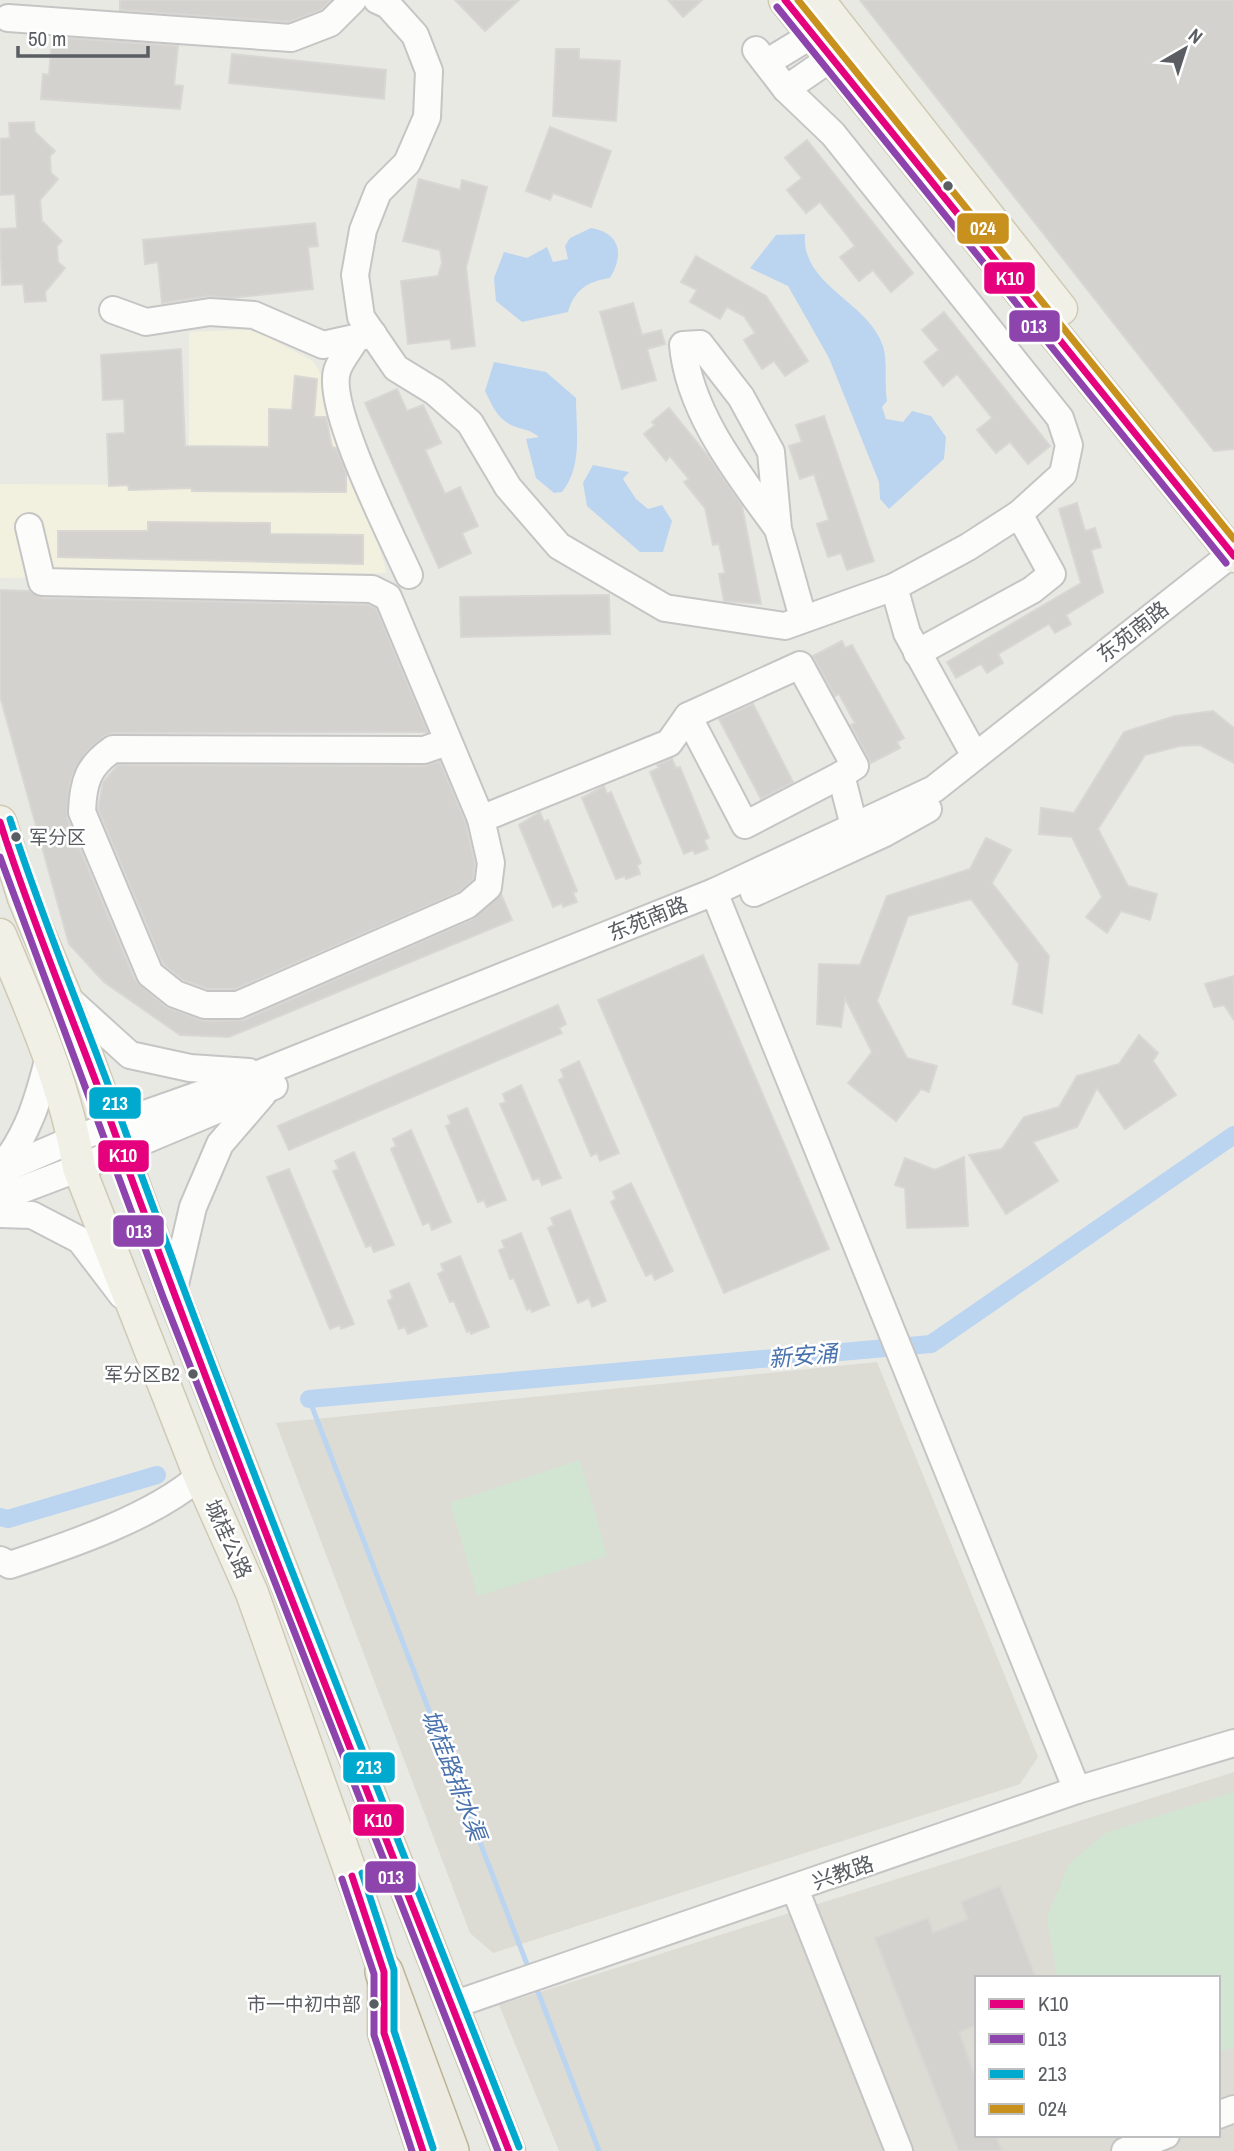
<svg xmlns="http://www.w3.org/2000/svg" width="1234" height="2151" font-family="'Archivo Narrow','Noto Sans SC',sans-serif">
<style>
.commercial{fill:#f2f0de}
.education{fill:#dcdbd4;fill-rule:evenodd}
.green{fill:#d2e5d2}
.water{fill:#bbd5f1}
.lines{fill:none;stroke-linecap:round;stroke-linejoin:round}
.stream{stroke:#bbd5f1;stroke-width:5}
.canal{stroke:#bbd5f1;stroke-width:18}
.building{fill:#d3d2cf;stroke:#d8d7d4;stroke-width:2}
.minor-casing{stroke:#c5c5c5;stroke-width:30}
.major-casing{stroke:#cfcab4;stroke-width:35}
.highway-casing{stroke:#bdb495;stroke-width:40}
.minor{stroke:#fcfcfb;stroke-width:26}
.major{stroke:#f1f0e7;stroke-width:32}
.highway{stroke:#edebe1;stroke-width:37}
.bus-1-casing{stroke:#fff;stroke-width:12}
.bus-2-casing{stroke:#fff;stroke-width:12}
.bus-3-casing{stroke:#fff;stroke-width:12}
.bus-4-casing{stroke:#fff;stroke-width:12}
.bus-1{stroke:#e5007d;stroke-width:7}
.bus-2{stroke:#8e44ad;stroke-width:7}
.bus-3{stroke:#00a9ce;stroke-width:7}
.bus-4{stroke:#c8901d;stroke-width:7}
.bus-dot{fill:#5a5d61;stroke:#fff;stroke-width:2.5}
.labels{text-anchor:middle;stroke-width:5;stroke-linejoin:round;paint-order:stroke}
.bus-label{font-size:19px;fill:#5a5d61;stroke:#fff;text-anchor:end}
.street-label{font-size:21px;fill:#5a5d61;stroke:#fff}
.water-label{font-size:23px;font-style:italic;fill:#4a73ae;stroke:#fff}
.line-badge{stroke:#fff;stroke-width:2.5}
.badge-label{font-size:19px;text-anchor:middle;font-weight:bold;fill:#fff}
</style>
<rect width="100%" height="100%" fill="#e9e9e4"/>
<polygon class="commercial" points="252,329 313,361 334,396 387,573 0,578 0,484 189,485 189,332"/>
<g class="education">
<polygon points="877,1362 1038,1757 1020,1784 493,1953 470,1933 276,1423"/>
<path d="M1234,1772V2151H559L499,2005ZM977,1978H1218V2135H977Z"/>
</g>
<g class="green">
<polygon points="580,1460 607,1556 478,1596 450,1503"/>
<polygon points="1234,1792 1234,2047 1218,2052 1218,1978 1057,1978 1047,1917 1069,1864 1105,1833"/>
</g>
<g class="water">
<path d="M591,228C621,233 624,255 610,278C587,281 574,291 568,312L522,322L496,301L494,278L504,252L527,258L547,247L553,262L568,259L565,246L570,238Z"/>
<path d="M805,234C801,286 868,301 883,346C888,362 884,384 887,401L882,407L886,419L903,422L912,411L931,416L946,437L944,459L889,509L880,499L879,482L829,358L788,286L750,268L776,235Z"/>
<path d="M494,362L546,372L576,398C576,430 583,466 562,492L554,493L536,478L526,439L539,437C529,429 524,430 513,426C497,419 492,405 485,391Z"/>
<polygon points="593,465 629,472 623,479 636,499 648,509 662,505 672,521 663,552 640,552 587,506 583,483"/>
</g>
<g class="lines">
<g class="stream">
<polyline points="309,1399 530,1972"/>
<polyline points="535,1984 599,2151"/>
</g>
<g class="canal">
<polyline points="309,1399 931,1344 1234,1135"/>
<polyline points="0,1517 8,1519 157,1475"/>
</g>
</g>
<g class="building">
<polygon points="120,0 331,0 321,10 289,22 120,10"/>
<polygon points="455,0 519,0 485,31"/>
<polygon points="668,0 702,0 683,17"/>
<polygon points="860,0 1234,0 1234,449 1214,451"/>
<polygon points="52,37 178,46 174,85 183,86 180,109 41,99 43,74 49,75"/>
<polygon points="556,49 579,49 579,59 620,61 616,121 553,116"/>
<polygon points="232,54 386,70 384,99 229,83"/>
<polygon points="34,122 35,132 55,151 50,156 51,173 58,179 40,200 42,221 62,241 57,246 58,262 65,268 45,292 46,301 25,302 23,284 2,285 0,229 17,228 15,194 0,195 0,139 10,138 9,123"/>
<polygon points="550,127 611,151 591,207 553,193 550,200 526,191"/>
<polygon points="807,140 913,273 891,292 873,270 859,281 840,257 855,246 839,225 820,202 806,213 787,190 802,178 785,158"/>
<polygon points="419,179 460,190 462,180 487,187 466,267 475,346 452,349 450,339 408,344 401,281 438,276 442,263 440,250 403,241"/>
<polygon points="315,223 318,246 308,247 313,289 231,298 208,296 162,303 158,262 145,264 143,240"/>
<polygon points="696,256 766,296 808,361 785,376 774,361 762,369 744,340 755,333 744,316 727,307 720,319 690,302 697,290 681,282"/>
<polygon points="633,303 642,335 661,330 665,344 647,349 656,380 622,389 600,312"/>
<polygon points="944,312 1050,446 1028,464 1010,442 996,453 977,430 992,418 957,374 943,386 924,362 939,350 922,330"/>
<polygon points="181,349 185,446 269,447 269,409 292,410 295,376 317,379 314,417 326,417 332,447 336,448 346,472 346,492 192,491 192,488 129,490 128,485 109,486 107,434 125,433 124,399 103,400 101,355"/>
<polygon points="397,389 407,411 423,405 441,443 425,450 445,494 460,487 478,526 462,533 471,553 439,568 365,403"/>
<polygon points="669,408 708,456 742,506 761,604 724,601 719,574 725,573 719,544 713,545 705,508 684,482 689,479 670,456 666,461 644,434 655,425 652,422"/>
<polygon points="824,416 874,561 847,570 841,553 828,557 817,524 829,520 814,474 800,479 789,446 802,442 796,425"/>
<polygon points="1077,503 1085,531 1095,528 1101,547 1091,550 1103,592 1066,615 1071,624 1055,633 1049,624 998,654 1003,663 987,673 981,664 956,678 947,662 1081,583 1059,509"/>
<polygon points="148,522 270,523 270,534 363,535 363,564 58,557 58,531 148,531"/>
<polygon points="0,590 29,591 42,598 368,605 376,608 428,732 113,733 104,736 87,751 70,780 67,818 135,980 166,1007 205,1021 244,1020 473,919 501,894 512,920 229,1037 180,1035 104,982 69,944 0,696"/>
<polygon points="609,595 610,634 461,637 460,597"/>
<polygon points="842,641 845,648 852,645 904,738 897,742 900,748 871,763 851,725 855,723 839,694 835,696 813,656"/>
<polygon points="753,704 793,782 761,799 719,719"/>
<polygon points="1213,711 1234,728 1234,763 1200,745 1180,746 1145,755 1098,829 1128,886 1157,894 1150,920 1121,911 1107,933 1086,917 1102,897 1072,837 1039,834 1041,808 1074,813 1124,732 1175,716"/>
<polygon points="672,759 676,768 680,767 709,838 704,840 708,849 695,854 693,850 684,854 650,772 659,768 657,765"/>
<polygon points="440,761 466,824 475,864 473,879 459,892 235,989 208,989 183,980 163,964 98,809 103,782 118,765 424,766"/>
<polygon points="604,786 607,794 611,792 641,863 637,865 640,874 626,879 625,876 616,879 582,798"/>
<polygon points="540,812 544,822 548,820 577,891 573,893 577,902 563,907 562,903 553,907 519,825"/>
<polygon points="986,838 1011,850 992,883 1049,956 1042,1013 1013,1004 1019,964 971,899 908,916 877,1001 907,1058 937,1066 929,1092 921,1089 896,1121 848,1083 872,1052 845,998 841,1027 817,1024 819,964 860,965 887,896 970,869"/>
<polygon points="703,955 829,1249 724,1293 598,1000"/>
<polygon points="1234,976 1234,1020 1224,1005 1214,1007 1205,984"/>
<polygon points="558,1005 566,1024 559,1028 562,1033 289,1150 278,1126"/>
<polygon points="1139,1035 1158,1053 1153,1061 1176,1095 1125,1129 1097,1088 1077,1127 1033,1142 1058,1181 1006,1214 969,1155 1002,1149 1024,1117 1059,1107 1077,1076 1119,1064"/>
<polygon points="579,1061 619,1153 600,1161 597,1153 591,1156 559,1080 564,1077 561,1070"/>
<polygon points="521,1085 561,1178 542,1185 539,1178 533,1180 500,1104 506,1102 503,1094"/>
<polygon points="467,1108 506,1200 487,1207 484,1200 478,1202 446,1126 451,1124 448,1116"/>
<polygon points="411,1130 451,1222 432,1230 429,1222 423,1225 391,1149 396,1146 393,1139"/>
<polygon points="354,1152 394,1245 374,1252 371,1245 366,1247 333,1171 339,1169 335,1161"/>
<polygon points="964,1157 968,1226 907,1228 905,1188 895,1185 905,1158 935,1170"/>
<polygon points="289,1169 354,1324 341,1329 340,1325 330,1329 267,1177"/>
<polygon points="631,1183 673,1271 655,1280 652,1273 646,1276 611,1202 616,1199 613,1192"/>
<polygon points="570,1210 606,1301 592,1307 589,1298 578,1303 548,1228 554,1225 551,1218"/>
<polygon points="521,1233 549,1305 532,1312 530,1308 527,1310 514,1278 510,1279 499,1250 505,1248 502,1241"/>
<polygon points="460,1256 489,1327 471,1334 470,1331 467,1332 454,1301 450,1302 438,1274 444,1271 441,1264"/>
<polygon points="409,1283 427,1326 408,1334 405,1327 399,1329 388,1301 393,1298 390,1291"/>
<polygon points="1000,1886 1036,1978 977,1978 977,2025 959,2032 977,2082 977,2135 996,2135 1002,2151 959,2151 875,1938 928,1918 933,1933 968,1919 961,1902"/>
</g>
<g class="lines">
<g class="minor-casing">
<g id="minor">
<polyline points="377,0 388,5 415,35 429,71 427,117 407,163 378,192 363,230 355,275 361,317 396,368 435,392 470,423 508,487 559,546 665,608 785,626 894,587 907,633 975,756"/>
<polyline points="8,18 291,38 330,23 353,0"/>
<polyline points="756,50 786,89 833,134 1060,418 1069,445 1063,474 1019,514 968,547 894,587"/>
<polyline points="766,63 812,35"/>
<polyline points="786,89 831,58"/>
<polyline points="113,310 146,322 210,312 254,315 323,345 373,334"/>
<path d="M356,338C351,348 340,360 337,371C326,408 392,537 409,575"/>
<polyline points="29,527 42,582 372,589 388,597 481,819"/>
<path d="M778,529C739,475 689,413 683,345L700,344L741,397L771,452L778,529L803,618"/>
<polyline points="917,653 1032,590 1052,574 1019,514"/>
<polyline points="688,716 745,825 841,775"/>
<path d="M447,742L424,750L113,749C88,766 83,782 82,812L150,974L175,994L205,1005H238L467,905L488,887L491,863L481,819L669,743L688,716L800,665L855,766L841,775L854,826"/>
<polyline points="714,892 1077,1790"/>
<polyline points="754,893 885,833 928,809"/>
<polyline points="65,996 130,1055 190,1068 249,1072"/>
<path d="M0,1169C29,1134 39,1097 50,1053"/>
<polyline points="0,1171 74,1139 261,1073 714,892 934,789 1234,552"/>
<polyline points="0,1198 79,1168 274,1086"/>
<polyline points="0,1214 32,1215 80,1240 122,1295"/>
<polyline points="173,1293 193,1207 220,1144 263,1094"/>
<path d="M0,1560L10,1565C70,1545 153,1517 200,1476"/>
<polyline points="795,1889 899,2151"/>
<polyline points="453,2005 1077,1790 1234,1743"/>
<polyline points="1218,2115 1234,2109"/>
<polyline points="1125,2151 1166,2135"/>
</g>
</g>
<g class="major-casing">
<g id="major">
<polyline points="785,0 1234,556"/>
<polyline points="818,0 1061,309"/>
<polyline points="0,822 24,898 65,996 173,1293 509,2151"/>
<path d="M0,935C32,1011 66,1086 79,1168L200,1476L252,1593L370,1927L384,1972V2033L423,2151"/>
</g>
</g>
<g class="highway-casing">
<polyline id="highway" points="384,1972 450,2151"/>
</g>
<use href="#minor" class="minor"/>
<use href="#major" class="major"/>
<use href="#highway" class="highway"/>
<g class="bus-1-casing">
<g id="bus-1">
<polyline points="785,0 1234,556"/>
<path d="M0,822C32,922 73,1018 109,1117C235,1464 374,1807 509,2151"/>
<polyline points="352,1876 384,1972 384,2033 423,2151"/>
</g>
</g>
<g class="bus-2-casing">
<g id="bus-2">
<polyline points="777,7 1226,563"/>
<polyline points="0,857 163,1297 498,2151"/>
<polyline points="342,1879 374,1974 374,2035 412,2151"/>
</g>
</g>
<g class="bus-3-casing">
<g id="bus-3">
<path d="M10,819C42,919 83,1015 119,1114C245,1461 384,1803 519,2147"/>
<polyline points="362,1873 394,1970 394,2031 433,2148"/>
</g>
</g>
<g class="bus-4-casing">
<polyline id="bus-4" points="798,0 1234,539"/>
</g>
<use href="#bus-1" class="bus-1"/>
<use href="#bus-2" class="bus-2"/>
<use href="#bus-3" class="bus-3"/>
<use href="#bus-4" class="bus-4"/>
</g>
<g class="bus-dot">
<circle cx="948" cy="186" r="6"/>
<circle cx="16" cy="837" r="6"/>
<circle cx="193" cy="1374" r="6"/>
<circle cx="374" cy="2004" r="6"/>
</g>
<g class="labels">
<g class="bus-label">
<text x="29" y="844" text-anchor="start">军分区</text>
<text x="180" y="1381">军分区B2</text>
<text x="361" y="2011">市一中初中部</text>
</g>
<g class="street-label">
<text transform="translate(1133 632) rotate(-38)" y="7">东苑南路</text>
<text transform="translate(648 919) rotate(-22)" y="7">东苑南路</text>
<text transform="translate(228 1539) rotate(66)" y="7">城桂公路</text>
<text transform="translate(843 1873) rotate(-19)" y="7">兴教路</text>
</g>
<g class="water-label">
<text transform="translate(803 1356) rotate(-5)" y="8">新安涌</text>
<text transform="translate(454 1775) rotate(69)" y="8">城桂路排水渠</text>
</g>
</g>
<g class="line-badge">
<rect x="956" y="212" width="54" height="33" rx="7" fill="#c8901d"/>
<rect x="983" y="261" width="53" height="34" rx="7" fill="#e5007d"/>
<rect x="1008" y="309" width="53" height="34" rx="7" fill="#8e44ad"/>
<rect x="88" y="1086" width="54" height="34" rx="7" fill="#00a9ce"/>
<rect x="97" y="1139" width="53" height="34" rx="7" fill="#e5007d"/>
<rect x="112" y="1214" width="53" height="34" rx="7" fill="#8e44ad"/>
<rect x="342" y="1751" width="54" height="33" rx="7" fill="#00a9ce"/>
<rect x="352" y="1803" width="53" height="34" rx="7" fill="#e5007d"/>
<rect x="364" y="1860" width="53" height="34" rx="7" fill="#8e44ad"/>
</g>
<g class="badge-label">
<text x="983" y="235">024</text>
<text x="1010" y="285">K10</text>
<text x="1034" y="333">013</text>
<text x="115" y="1110">213</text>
<text x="123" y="1162">K10</text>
<text x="139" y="1238">013</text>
<text x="369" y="1774">213</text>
<text x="378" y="1827">K10</text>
<text x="391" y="1884">013</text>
</g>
<rect x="975" y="1976" width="245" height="161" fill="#ffffff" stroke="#bdbec0" stroke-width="2"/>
<rect x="989" y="1999" width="35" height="10" fill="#e5007d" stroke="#bdbec0" stroke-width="2"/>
<text x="1038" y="2011" font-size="21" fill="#5a5d61">K10</text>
<rect x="989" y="2034" width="35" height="10" fill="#8e44ad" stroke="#bdbec0" stroke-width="2"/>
<text x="1038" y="2046" font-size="21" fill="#5a5d61">013</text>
<rect x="989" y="2069" width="35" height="10" fill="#00a9ce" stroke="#bdbec0" stroke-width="2"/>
<text x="1038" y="2081" font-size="21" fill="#5a5d61">213</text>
<rect x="989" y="2104" width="35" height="10" fill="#c8901d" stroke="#bdbec0" stroke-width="2"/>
<text x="1038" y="2116" font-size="21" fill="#5a5d61">024</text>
<g transform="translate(1185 49) rotate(39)" stroke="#ffffff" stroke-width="5" paint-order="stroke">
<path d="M0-5L12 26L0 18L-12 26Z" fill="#5a5d61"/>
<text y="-10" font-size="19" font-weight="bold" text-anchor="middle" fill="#5a5d61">N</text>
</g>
<path d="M18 46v10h130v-10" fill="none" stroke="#5a5d61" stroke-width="3.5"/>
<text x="28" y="46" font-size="21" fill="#5a5d61" stroke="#ffffff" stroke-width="5" paint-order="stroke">50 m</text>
</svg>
